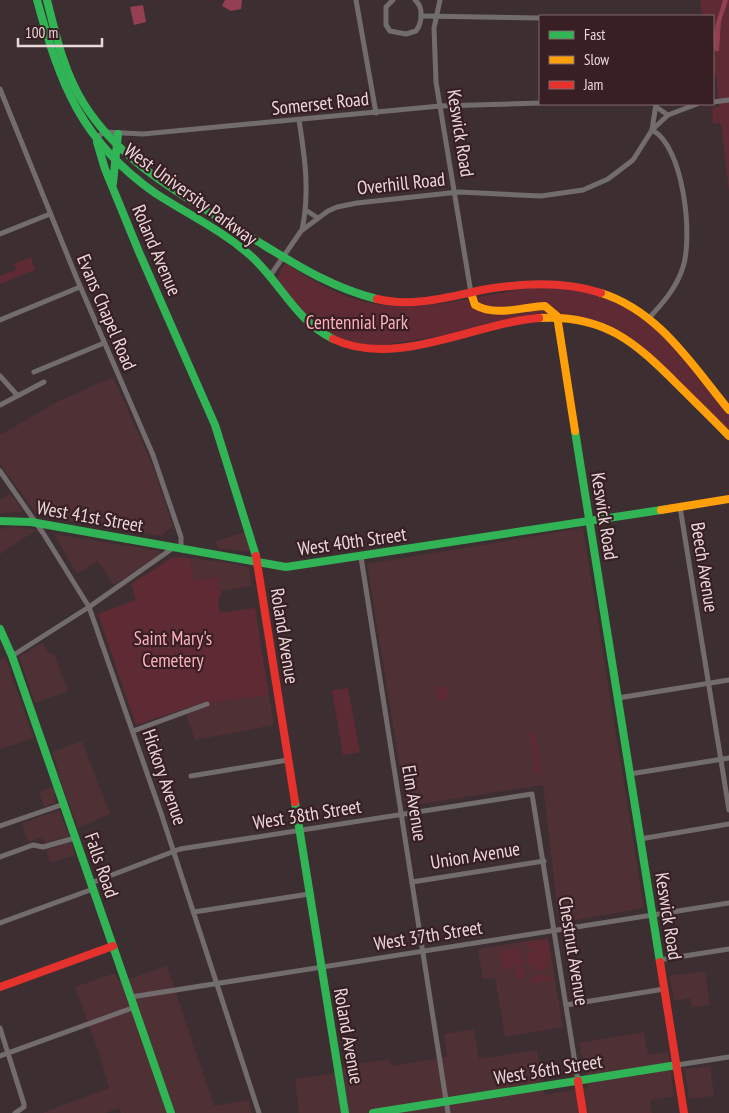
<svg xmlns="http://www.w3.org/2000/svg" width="729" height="1113" font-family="'PT Sans Narrow',sans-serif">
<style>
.built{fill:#4f3035}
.green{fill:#5e2a34}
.water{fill:#944052}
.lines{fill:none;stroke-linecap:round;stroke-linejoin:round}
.street{stroke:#736c6d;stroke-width:5}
.fast{stroke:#30b455;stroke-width:8}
.slow{stroke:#ff9f0a;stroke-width:8}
.jam{stroke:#e5322d;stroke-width:8}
.labels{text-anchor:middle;stroke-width:4.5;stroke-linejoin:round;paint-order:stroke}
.street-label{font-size:19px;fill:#e9d7d9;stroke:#381f23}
.park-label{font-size:19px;fill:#fdb0bb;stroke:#381f23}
</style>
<rect width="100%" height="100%" fill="#3d2f31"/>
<g class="built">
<polygon points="113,377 152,464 173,526 161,536 42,516 37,514 0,464 0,435 57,402"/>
<polygon points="10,493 22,510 21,512 0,513 0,500"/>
<polygon points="13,527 36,530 0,554 0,529"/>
<polygon points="583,528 644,908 559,923 543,785 406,806 367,564"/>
<polygon points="245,532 250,552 218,548 216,541"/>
<polygon points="54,534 159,551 160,554 114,585 98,561 77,574"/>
<polygon points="190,558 236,564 249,568 252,586 220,591 218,577 194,581"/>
<polygon points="42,643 50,654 54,653 68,691 35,703 19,657"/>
<polygon points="5,657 34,738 0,749 0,660"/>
<polygon points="269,695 274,725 195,740 186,715 208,706 207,703"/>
<polygon points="82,741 89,759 82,762 89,760 110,814 78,828 64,791 54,795 56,803 44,807 39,792 62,783 57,771 62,769 58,769 52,752"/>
<polygon points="59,810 69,836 45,843 42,837 28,842 22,823"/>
<polygon points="71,842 75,855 50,863 46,850"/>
<polygon points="548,938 563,1027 505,1037 495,978 483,979 478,949"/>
<polygon points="167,966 214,1106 248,1100 252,1113 121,1113 119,1108 105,1113 42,1113 109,1088 99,1053 75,987 115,973 119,982"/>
<polygon points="705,971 710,1005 692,1007 690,998 674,1001 670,976"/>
<polygon points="474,1029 479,1059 537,1050 545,1095 588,1087 579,1043 644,1032 648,1055 668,1052 674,1096 650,1100 652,1113 299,1113 295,1079 338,1073 338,1067 390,1059 391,1066 447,1057 444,1034"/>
<polygon points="710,1066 714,1096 689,1099 685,1069"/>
</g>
<g class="green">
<polygon points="700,0 729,0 729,192 721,123 713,124 712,108 719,107 716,75 713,75 713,16 702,16"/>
<polygon points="31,257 35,270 0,284 0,276 16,270 13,264"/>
<path d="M285,263C318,285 353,304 393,306C480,311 548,258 634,312C668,334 702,384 729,415V433L634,340L572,314L379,346L354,344L317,329L278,283V277Z"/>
<polygon points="173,557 190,558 194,581 218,577 221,597 218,598 220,613 255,608 269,695 199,704 136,725 98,614 136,600 131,584"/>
<circle cx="442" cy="693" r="7"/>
<polygon points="348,688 360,752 343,755 332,690"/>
<polygon points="535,731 541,773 535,774 534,757 529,732"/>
<polygon points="548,939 552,964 546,960 545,962 549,967 537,972 535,970 538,965 535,964 532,968 528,965 526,949 532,953 534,951 525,945 525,942"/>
<polygon points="520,947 523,966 502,970 500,951"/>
<circle cx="520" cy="973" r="5.5"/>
<polygon points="545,974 554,980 529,984 534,976"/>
</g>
<g class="water">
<polygon points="225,0 242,0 241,9 231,11 222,6"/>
<path d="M723,0H728L721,21L719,51H715C710,34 719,16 723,0Z"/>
<polygon points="143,5 146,22 134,25 130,7"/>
</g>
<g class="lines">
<g class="street">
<polyline points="356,0 376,113"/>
<path d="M393,0L386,7V25L390,31L406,34L416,31C422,23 424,7 415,0"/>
<polyline points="440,0 434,28 436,82 471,293"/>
<polyline points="421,16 540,18"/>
<polyline points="0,89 77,279 153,455 181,537 181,548"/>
<polyline points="713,102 729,100"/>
<polyline points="656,107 668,115"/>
<path d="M299,120C305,158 310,193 302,230"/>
<polyline points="652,130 656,104"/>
<polyline points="96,138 104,132 143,134 440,106 540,103"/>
<polyline points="307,211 318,218"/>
<polyline points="0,234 50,214"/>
<polyline points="270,276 301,231 328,211 337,207 357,203 459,192 541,196 583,190 608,179 633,160 652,130 668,115 697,104"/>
<path d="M649,318C663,303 677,287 683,267C693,237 684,146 652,130"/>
<polyline points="0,320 80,287"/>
<polyline points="34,372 104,343"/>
<polyline points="0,376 17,395"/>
<polyline points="0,405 44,382"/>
<polyline points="0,471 43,533 89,607 161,813 259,1113"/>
<polyline points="680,507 729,810"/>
<polyline points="361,557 448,1113"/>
<polyline points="12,656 89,607 173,548"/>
<polyline points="618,698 729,680"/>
<polyline points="133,731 207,704"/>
<polyline points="630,774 729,758"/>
<polyline points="191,776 288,760"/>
<polyline points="0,826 64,804"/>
<polyline points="640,839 729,824"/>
<polyline points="0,857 33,845 43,847 75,838"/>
<polyline points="412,882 544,861"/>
<polyline points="91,883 180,849 532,794 578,1081"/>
<polyline points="194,912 309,894"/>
<polyline points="0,923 93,889"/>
<polyline points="659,960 729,949"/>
<polyline points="131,997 729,903"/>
<polyline points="566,1005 664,989"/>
<polyline points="0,1028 24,1104 24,1107 15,1113"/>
<polyline points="0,1056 135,1007"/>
<polyline points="677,1065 729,1057"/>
</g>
<g class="fast">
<path d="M37,0C60,84 81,141 155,193C187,214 222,230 251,256C280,282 296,321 333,339"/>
<path d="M47,0C56,36 64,72 84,104C121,163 184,196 242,232C286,258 327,287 377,299"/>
<polyline points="97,142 105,169 139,252 215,425 256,556"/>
<polyline points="113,183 118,134"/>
<polyline points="575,431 660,962"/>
<polyline points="0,521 31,522 286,567 661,510"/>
<polyline points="0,629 12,656 171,1113"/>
<polyline points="295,802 345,1113"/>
<polyline points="373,1113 677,1065"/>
</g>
<g class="slow">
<path d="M471,293L475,305C497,317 521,307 545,306L557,316L575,431"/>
<path d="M601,293C659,311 692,365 729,410"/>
<path d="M539,318C604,314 635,342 678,385C695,402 712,418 729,436"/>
<polyline points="661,510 729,499"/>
</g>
<g class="jam">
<path d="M377,299C415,308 451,296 487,289C524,283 564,281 601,293"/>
<path d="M333,339C396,369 474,323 539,318"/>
<polyline points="256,556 295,802"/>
<polyline points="660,962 684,1113"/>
<polyline points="0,987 113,946"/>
<polyline points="578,1081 583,1113"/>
</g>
</g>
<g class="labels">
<g class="street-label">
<text transform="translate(320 103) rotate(-6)" y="7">Somerset Road</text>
<text transform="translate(461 133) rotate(81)" y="7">Keswick Road</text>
<text transform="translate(401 183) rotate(-6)" y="7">Overhill Road</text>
<text transform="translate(191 194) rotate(36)" y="7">West University Parkway</text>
<text transform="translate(157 250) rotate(67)" y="7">Roland Avenue</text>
<text transform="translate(107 312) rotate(67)" y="7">Evans Chapel Road</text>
<text transform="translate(90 516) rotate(10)" y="7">West 41st Street</text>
<text transform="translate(605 516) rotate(81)" y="7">Keswick Road</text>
<text transform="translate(352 541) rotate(-8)" y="7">West 40th Street</text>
<text transform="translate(705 567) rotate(81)" y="7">Beech Avenue</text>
<text transform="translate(285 636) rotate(81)" y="7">Roland Avenue</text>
<text transform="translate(165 777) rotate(71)" y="7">Hickory Avenue</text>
<text transform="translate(415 803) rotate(81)" y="7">Elm Avenue</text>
<text transform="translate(307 814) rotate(-9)" y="7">West 38th Street</text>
<text transform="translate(475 855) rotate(-9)" y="7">Union Avenue</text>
<text transform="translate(102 865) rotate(71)" y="7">Falls Road</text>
<text transform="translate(669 916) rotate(81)" y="7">Keswick Road</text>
<text transform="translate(428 935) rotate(-9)" y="7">West 37th Street</text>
<text transform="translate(574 951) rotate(81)" y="7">Chestnut Avenue</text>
<text transform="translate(349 1036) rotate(80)" y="7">Roland Avenue</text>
<text transform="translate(548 1069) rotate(-9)" y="7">West 36th Street</text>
</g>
<g class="park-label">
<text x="357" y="329">Centennial Park</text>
<text x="173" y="645">Saint Mary's<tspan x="173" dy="22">Cemetery</tspan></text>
</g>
</g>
<rect x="539" y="15" width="175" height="90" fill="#381f23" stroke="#7f696c"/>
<rect x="549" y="31" width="25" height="8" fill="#30b455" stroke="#7f696c"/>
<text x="584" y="40" font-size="15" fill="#e9d7d9">Fast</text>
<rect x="549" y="56" width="25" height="8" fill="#ff9f0a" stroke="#7f696c"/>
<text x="584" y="65" font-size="15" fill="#e9d7d9">Slow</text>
<rect x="549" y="81" width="25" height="8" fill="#e5322d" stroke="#7f696c"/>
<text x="584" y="90" font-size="15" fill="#e9d7d9">Jam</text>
<path d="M18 38v8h84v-8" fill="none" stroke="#e9d7d9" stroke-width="2.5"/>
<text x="25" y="38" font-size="15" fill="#e9d7d9" stroke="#381f23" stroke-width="4" paint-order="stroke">100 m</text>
</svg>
